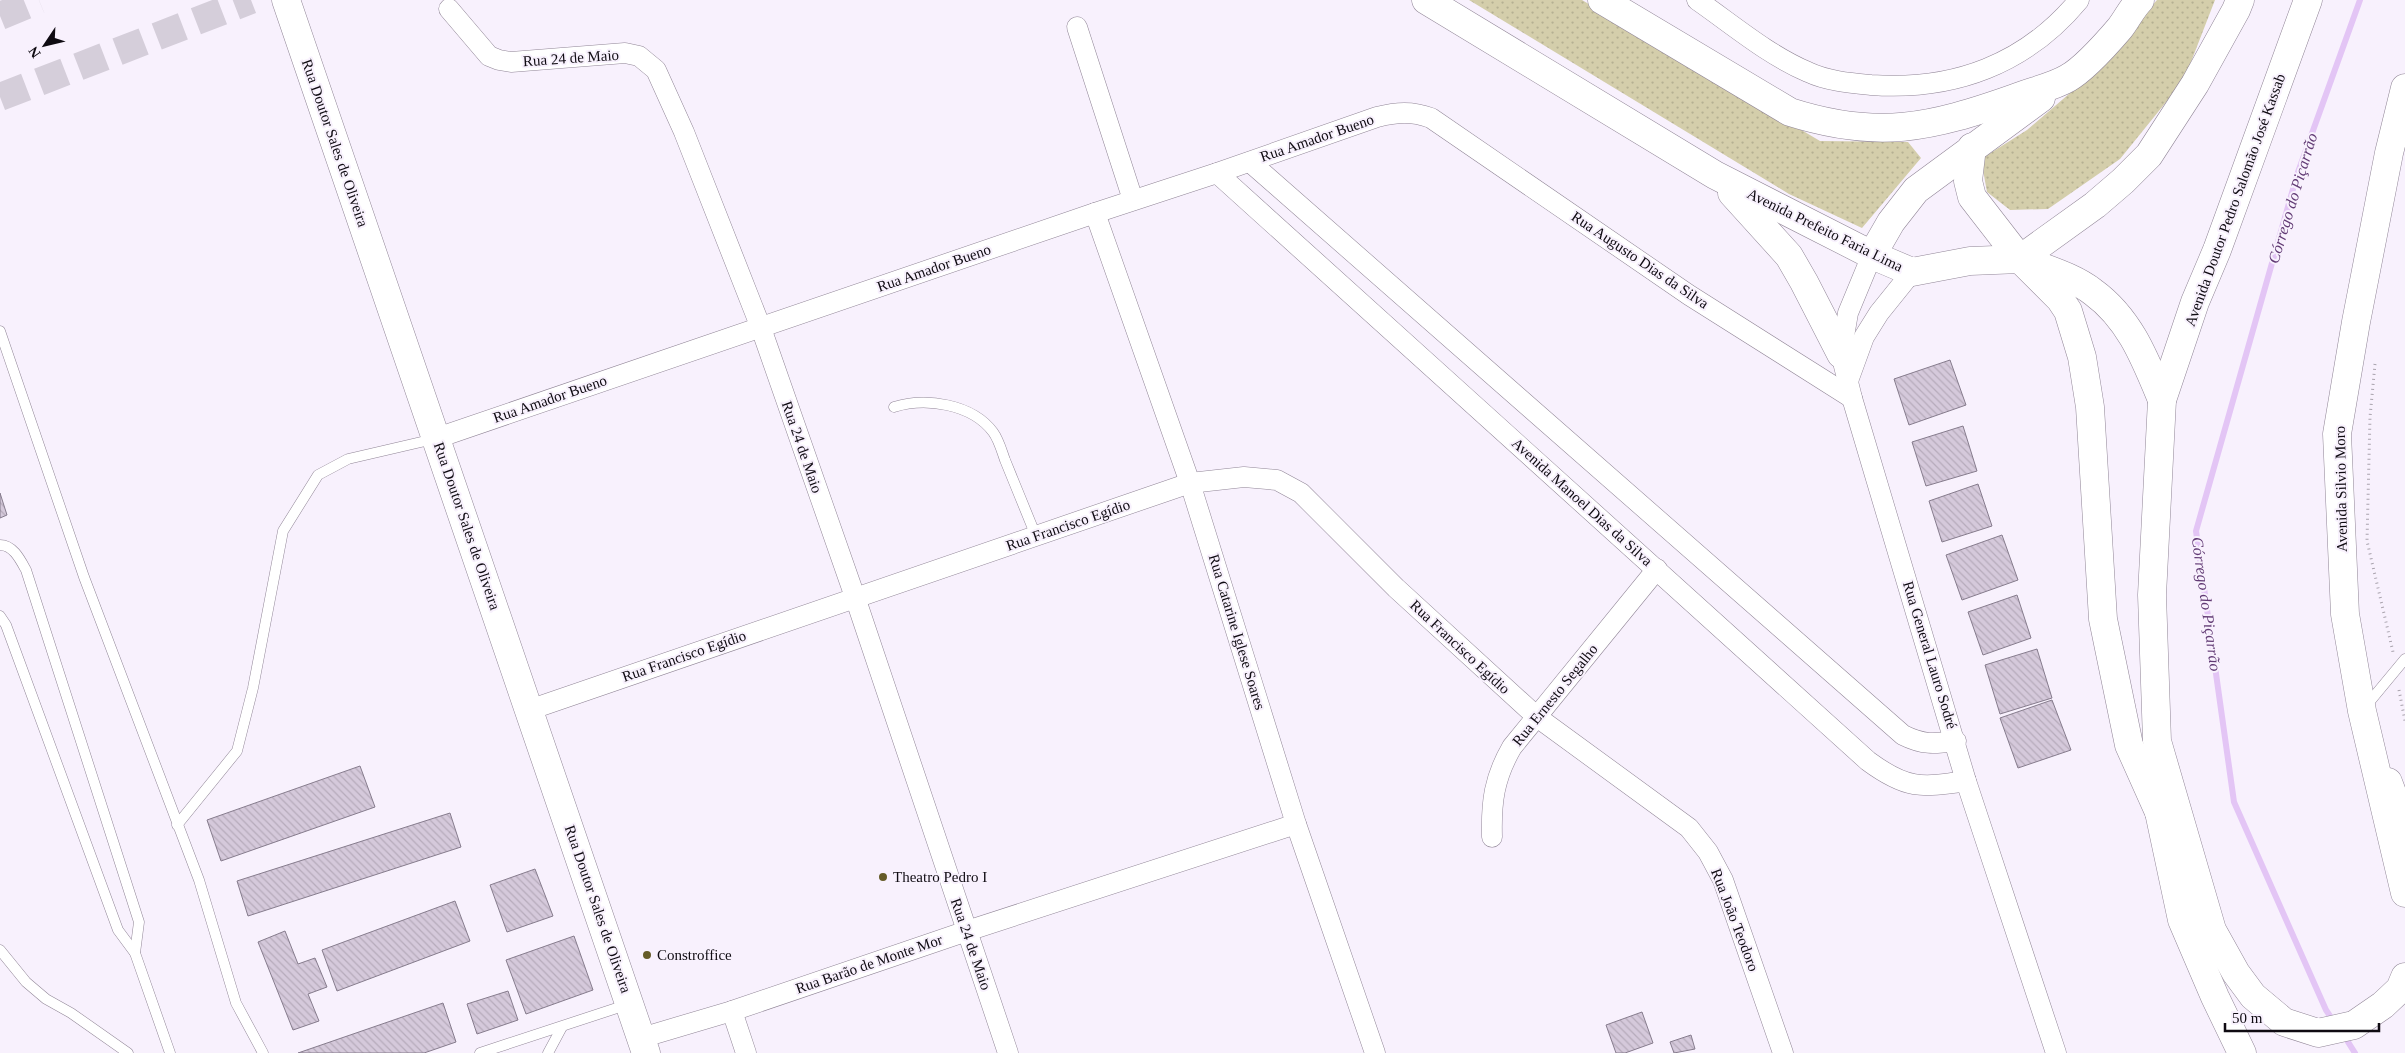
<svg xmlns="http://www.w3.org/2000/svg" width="2405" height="1053" font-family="Georgia,serif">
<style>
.garden{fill:url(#garden-dots)}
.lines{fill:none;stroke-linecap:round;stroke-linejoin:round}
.stream{stroke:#e3c5f5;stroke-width:6}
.building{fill:url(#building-back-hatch);stroke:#867c8d}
.primary-tunnel{stroke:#d5ceda;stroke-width:28;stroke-dasharray:28 14;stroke-linecap:butt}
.service-casing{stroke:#918697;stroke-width:11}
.minor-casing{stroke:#918697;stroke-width:21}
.secondary-casing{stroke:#918697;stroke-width:29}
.primary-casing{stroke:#918697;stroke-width:29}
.path{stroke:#a9a3ad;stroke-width:3;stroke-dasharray:1 4;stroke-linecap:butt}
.service{stroke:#fff;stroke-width:10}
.minor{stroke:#fff;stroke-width:20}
.secondary{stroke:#fff;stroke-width:28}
.primary{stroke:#fff;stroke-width:28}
.poi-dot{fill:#655b28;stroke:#f8f1fd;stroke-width:2}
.labels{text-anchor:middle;stroke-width:4;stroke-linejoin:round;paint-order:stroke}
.street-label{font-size:15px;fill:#0f0b12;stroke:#f8f1fd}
.poi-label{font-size:15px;fill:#0f0b12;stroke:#f8f1fd;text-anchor:start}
.water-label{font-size:16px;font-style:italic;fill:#613a74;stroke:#f8f1fd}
</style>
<defs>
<pattern id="garden-dots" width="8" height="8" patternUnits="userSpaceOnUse" patternTransform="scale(1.25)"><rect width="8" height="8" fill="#d4ceab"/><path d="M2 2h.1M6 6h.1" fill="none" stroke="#b5b092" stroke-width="1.8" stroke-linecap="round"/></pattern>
<pattern id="building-back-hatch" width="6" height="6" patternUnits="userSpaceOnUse" patternTransform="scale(1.25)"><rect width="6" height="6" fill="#d5c9db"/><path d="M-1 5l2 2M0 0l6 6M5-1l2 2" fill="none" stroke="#b6abbb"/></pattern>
</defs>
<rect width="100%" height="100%" fill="#f8f1fd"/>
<g class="garden">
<polygon points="1469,0 1582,0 1820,141 1908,142 1921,158 1862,228 1789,194"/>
<polygon points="2157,0 2215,0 2184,80 2120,159 2048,209 2010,210 1987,192 1981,159 2027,130 2091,75"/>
</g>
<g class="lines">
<g class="stream">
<polyline points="2334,1022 2326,1010 2234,802 2196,531 2297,175 2360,0"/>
<polyline points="2343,1034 2355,1053"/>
</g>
</g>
<g class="building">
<polygon points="1950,360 1966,405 1909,425 1894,379"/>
<polygon points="1963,426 1977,471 1926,486 1912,442"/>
<polygon points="1978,484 1992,526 1942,542 1929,501"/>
<polygon points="0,493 7,515 0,518"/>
<polygon points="2002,535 2018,580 1962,600 1946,555"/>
<polygon points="2017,595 2031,638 1983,655 1968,612"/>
<polygon points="2037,649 2052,698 2000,714 1985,665"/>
<polygon points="2052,700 2071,750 2018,768 2000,718"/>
<polygon points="360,766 375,807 221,861 207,820"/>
<polygon points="450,813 461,847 248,916 237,881"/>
<polygon points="535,869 553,916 507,932 490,885"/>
<polygon points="455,901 470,941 337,991 322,950"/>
<polygon points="285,931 298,964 315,958 327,987 308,994 319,1021 293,1030 258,942"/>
<polygon points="574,936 593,990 526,1014 506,960"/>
<polygon points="508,991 518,1020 477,1034 467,1004"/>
<polygon points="443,1003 456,1042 424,1053 298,1053"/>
<polygon points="1642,1012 1653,1043 1625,1053 1616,1053 1606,1025"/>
<polygon points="1691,1035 1695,1049 1674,1053 1670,1042"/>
</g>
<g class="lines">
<g class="primary-tunnel">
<polyline points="0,16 39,0"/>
<polyline points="0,97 251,0"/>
</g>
<g class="service-casing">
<g id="service">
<polyline points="0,331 84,577 199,880 236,1003 263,1053"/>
<path d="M894,407C926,397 972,404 993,432C999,440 1002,452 1005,460C1015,485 1026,511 1036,536"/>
<path d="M0,545C13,545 20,559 26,570L139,922L135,953"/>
<polyline points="0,616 6,625 118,930 135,953 170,1053"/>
<polyline points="2366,706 2405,659"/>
<polyline points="177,825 237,751 253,688 283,531 318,475 348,459 434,439"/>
<polyline points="0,950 26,982 46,999 71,1013 128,1053"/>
<polyline points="480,1053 629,1004"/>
<polyline points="548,1053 562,1027"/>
</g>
</g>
<g class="minor-casing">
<g id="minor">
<path d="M1697,0C1733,25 1768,55 1808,72C1827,81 1850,83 1871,85C1954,91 2026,64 2079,0"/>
<polyline points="449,9 489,56 499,60 511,62 625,53 639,56 656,70 684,132 761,328 855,597 1008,1053"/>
<polyline points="1077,27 1133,200"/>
<path d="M1250,162L1903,735C1923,745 1934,744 1956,741"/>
<path d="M1217,173L1868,761C1906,789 1920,788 1966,781"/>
<polyline points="1095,213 1190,483 1296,824 1375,1053"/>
<polyline points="1872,255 1848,313 1841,354 1852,398 1966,781 2056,1053"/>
<polyline points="1848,381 1864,337 1879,313 1912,272"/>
<path d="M437,438L1095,213L1217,173L1377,117C1397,112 1412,111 1431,118L1689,295L1852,398"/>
<polyline points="529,710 1190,483 1244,477 1277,480 1301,493 1396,588 1537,717 1689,828 1708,852 1723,880 1783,1053"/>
<path d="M1492,837C1491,802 1494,778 1512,747L1657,569"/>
<polyline points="732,1011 746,1053"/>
<polyline points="641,1038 732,1011 967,931 1296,824"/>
</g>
</g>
<g class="secondary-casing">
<g id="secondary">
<polyline points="286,0 646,1053"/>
<polyline points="2388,782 2405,827"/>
<polyline points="2158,788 2159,812 2182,920 2215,997 2242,1053"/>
</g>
</g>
<g class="primary-casing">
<g id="primary">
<polyline points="1426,0 1715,175 1872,255 1912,272 1970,261 2020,259 2095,205 2123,181 2149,155 2195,84 2236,10 2240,0"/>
<path d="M1602,0L1790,112C1878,140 1930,128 2015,98C2032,91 2053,87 2068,78C2084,69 2108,42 2120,28C2127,19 2132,8 2140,0"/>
<polyline points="2308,0 2217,250 2195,302 2162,400 2152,595 2157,741 2212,930 2236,973 2253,996 2284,1022 2318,1033 2354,1025 2383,1005 2400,989 2405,977"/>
<polyline points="2405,88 2389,153 2356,322 2337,434 2345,614 2362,711 2405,893"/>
<polyline points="1972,147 1968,181 1972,197 2020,259 2060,299 2068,311 2082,357 2090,407 2103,619 2129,745 2159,812"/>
<polyline points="1732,193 1789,256 1804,282 1841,354"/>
<polyline points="1872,255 1891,222 1916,190 2041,98"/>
<path d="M2031,263C2052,271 2075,278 2093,292C2130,319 2145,359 2162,400"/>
</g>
</g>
<g class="path">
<polyline points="2375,364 2370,417 2367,541 2393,652"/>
<polyline points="2399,690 2405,721"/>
</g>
<use href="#service" class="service"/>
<use href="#minor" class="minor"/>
<use href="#secondary" class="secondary"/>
<use href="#primary" class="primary"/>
</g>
<g class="poi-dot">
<circle cx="883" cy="877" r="5"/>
<circle cx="647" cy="955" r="5"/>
</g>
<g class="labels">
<g class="street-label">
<text transform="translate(571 58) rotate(-4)" y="5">Rua 24 de Maio</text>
<text transform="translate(1317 138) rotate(-19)" y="5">Rua Amador Bueno</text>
<text transform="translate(335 143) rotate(71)" y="5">Rua Doutor Sales de Oliveira</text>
<text transform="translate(2235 200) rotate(-70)" y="5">Avenida Doutor Pedro Salomão José Kassab</text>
<text transform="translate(1825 230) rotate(26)" y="5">Avenida Prefeito Faria Lima</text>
<text transform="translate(1640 260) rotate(34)" y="5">Rua Augusto Dias da Silva</text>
<text transform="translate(934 268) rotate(-19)" y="5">Rua Amador Bueno</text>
<text transform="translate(550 399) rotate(-19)" y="5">Rua Amador Bueno</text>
<text transform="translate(802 447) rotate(71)" y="5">Rua 24 de Maio</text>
<text transform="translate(2341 489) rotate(-91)" y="5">Avenida Silvio Moro</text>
<text transform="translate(1582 502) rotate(42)" y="5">Avenida Manoel Dias da Silva</text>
<text transform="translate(1068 525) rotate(-19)" y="5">Rua Francisco Egídio</text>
<text transform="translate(467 526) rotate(71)" y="5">Rua Doutor Sales de Oliveira</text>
<text transform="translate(1237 632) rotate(73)" y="5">Rua Catarine Iglese Soares</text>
<text transform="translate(1460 647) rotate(43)" y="5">Rua Francisco Egídio</text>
<text transform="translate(1930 655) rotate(73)" y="5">Rua General Lauro Sodré</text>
<text transform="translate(684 656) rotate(-19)" y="5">Rua Francisco Egídio</text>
<text transform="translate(1555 695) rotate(-51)" y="5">Rua Ernesto Segalho</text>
<text transform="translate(598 909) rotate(71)" y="5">Rua Doutor Sales de Oliveira</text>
<text transform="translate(1735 920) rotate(69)" y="5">Rua João Teodoro</text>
<text transform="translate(971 944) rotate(71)" y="5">Rua 24 de Maio</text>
<text transform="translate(869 964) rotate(-19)" y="5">Rua Barão de Monte Mor</text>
</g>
<g class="poi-label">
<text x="893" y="882">Theatro Pedro I</text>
<text x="657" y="960">Constroffice</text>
</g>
<g class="water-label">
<text transform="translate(2292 198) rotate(-73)" y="6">Córrego do Piçarrão</text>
<text transform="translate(2207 604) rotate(82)" y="6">Córrego do Piçarrão</text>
</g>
</g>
<g transform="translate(45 45) rotate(235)" stroke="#f8f1fd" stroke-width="4" paint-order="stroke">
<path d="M0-4L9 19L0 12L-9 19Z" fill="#0f0b12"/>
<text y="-8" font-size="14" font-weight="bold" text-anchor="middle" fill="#0f0b12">N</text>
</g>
<path d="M2225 1023v8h154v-8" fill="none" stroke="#0f0b12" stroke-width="2.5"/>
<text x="2232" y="1023" font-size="15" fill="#0f0b12" stroke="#f8f1fd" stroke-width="4" paint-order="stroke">50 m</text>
</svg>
